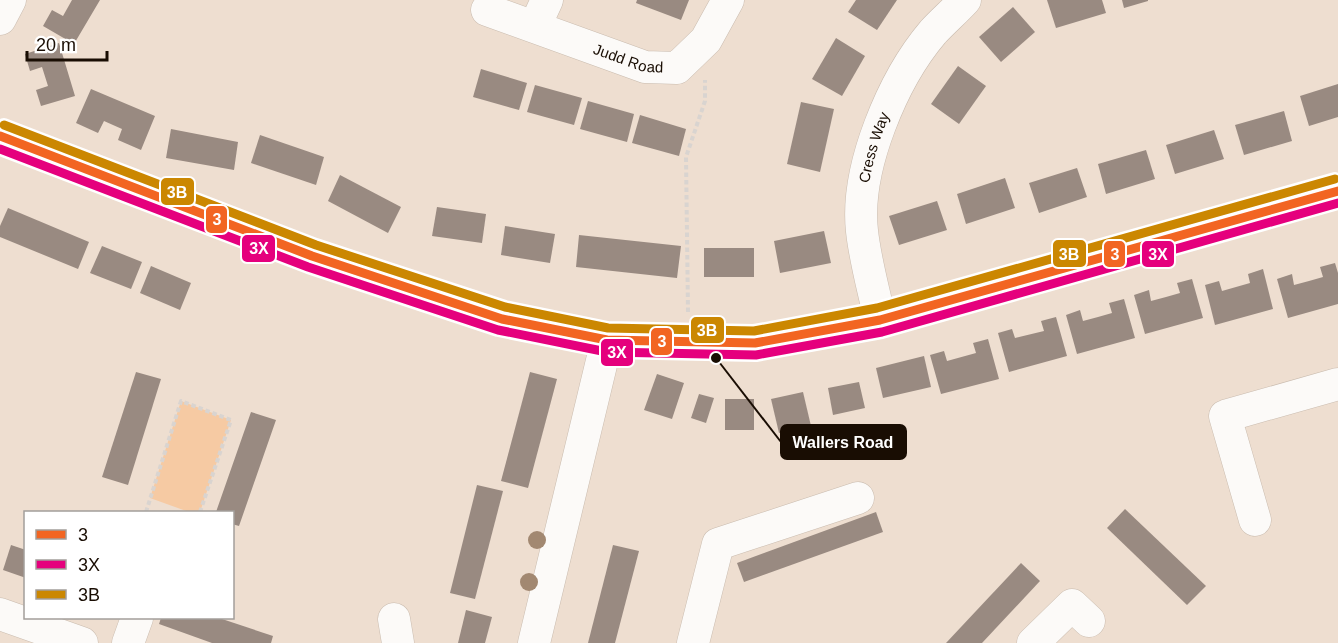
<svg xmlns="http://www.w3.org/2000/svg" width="1338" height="643" font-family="Helvetica,sans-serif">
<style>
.green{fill:#f6caa3}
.building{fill:#998a81}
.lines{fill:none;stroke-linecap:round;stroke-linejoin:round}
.minor-casing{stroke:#c9bbae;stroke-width:33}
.path{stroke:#d9d4d0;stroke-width:4;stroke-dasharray:4.5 3;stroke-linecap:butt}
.minor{stroke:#fcfaf8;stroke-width:32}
.bus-1-casing{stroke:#fff;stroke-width:14}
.bus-2-casing{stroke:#fff;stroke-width:14}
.bus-3-casing{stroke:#fff;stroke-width:14}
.bus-1{stroke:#f26522;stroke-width:9}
.bus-2{stroke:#e5007d;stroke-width:9}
.bus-3{stroke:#cb8701;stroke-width:9}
.tree{fill:#a28871}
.labels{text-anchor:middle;stroke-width:6;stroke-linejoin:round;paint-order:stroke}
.street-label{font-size:15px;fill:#190d03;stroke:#fff}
.leader{fill:none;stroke:#190d03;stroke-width:2}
.callout-dot{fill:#190d03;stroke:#fff;stroke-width:2}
.callout{fill:#190d03;stroke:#190d03;stroke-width:2}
.callout-label{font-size:16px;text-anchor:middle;font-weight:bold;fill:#fff}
.line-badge{stroke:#fff;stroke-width:2}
.badge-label{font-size:16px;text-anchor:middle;font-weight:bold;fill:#fff}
</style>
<rect width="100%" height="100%" fill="#eeded0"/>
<polygon class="green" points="181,401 231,420 200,512 189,512 150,498"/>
<g class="building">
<polygon points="72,0 100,0 74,44 43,26 52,10 63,16"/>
<polygon points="637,0 689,0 681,20 636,3"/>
<polygon points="856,0 897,0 877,30 848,12"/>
<polygon points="1047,0 1102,0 1106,13 1056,28"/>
<polygon points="1122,0 1148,0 1148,1 1124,8"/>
<polygon points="1013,7 1035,32 1001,62 979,37"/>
<polygon points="836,38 865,56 842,96 812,79"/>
<polygon points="59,43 75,96 41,106 36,90 48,86 42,67 30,71 25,54"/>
<polygon points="958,66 986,86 959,124 931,104"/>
<polygon points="481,69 527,83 519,110 473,97"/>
<polygon points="1338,84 1338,117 1309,126 1300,96"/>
<polygon points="535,85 582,98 574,125 527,112"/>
<polygon points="91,89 155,116 141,150 118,140 122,129 104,121 98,133 76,123"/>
<polygon points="588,101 634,114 627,142 580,129"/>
<polygon points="801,102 834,109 820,172 787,164"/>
<polygon points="1284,111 1292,141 1244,155 1235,125"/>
<polygon points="640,115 686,129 679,156 632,143"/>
<polygon points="171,129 238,142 234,170 166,158"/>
<polygon points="1214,130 1224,159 1175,174 1166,145"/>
<polygon points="260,135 324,157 316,185 251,163"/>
<polygon points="1146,150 1155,179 1106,194 1098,164"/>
<polygon points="1077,168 1087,197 1039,213 1029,183"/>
<polygon points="340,175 401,207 388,233 328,201"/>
<polygon points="1005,178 1015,208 966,224 957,194"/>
<polygon points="937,201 947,230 899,245 889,216"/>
<polygon points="437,207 486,214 482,243 432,236"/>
<polygon points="8,208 89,242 78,269 0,237 0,226"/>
<polygon points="505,226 555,234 550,263 501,255"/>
<polygon points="824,231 831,263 780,273 774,241"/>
<polygon points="579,235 681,246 677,278 576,267"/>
<polygon points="102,246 142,262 131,289 90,273"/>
<rect x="704" y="248" width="50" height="29"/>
<polygon points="1335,263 1338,273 1338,304 1288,318 1277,279 1292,274 1294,285 1309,281 1323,277 1320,267"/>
<polygon points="151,266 191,283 180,310 140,293"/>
<polygon points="1263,269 1273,309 1215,325 1205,285 1219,281 1222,291 1250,283 1248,274"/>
<polygon points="1192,279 1203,318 1145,334 1134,295 1149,290 1151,301 1166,297 1180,293 1177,283"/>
<polygon points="1124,299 1135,338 1077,354 1066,315 1080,310 1083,321 1098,317 1112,313 1109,303"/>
<polygon points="1056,317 1067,356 1009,372 998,333 1012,329 1015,338 1044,331 1041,321"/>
<polygon points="988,339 999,379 941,394 930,355 944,351 947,361 976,353 973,343"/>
<polygon points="924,356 931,387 883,398 876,368"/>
<polygon points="136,372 161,379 128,485 102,477"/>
<polygon points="530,372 557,379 528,488 501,481"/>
<polygon points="657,374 684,383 672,419 644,410"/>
<polygon points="859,382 865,408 833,415 828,388"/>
<polygon points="803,392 811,426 779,433 771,399"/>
<polygon points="699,394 714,398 706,423 691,418"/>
<rect x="725" y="399" width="29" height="31"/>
<polygon points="251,412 276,420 239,526 232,524 232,512 216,512"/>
<polygon points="477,485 503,491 475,599 450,593"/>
<polygon points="1125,509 1206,586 1187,605 1107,528"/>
<polygon points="876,512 883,532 744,582 737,563"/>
<polygon points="11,545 26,550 26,578 3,570"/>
<polygon points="613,545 639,551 615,643 588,643"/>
<polygon points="1021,563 1040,581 982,643 946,643"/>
<polygon points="466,610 492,617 485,643 458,643"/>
<polygon points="161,618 219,618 273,636 271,643 212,643 159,624"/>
</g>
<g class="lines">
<g class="minor-casing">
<g id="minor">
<path id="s1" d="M487,10L645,67L677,68L706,40L728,0"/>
<polyline points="0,19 10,0"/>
<polyline points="535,26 547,0"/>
<polyline points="0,136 312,256 502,319 607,340 755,343 880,320 1338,191"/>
<path id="s2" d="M880,320C874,291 865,260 862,231C855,168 893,79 933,32C943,21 955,11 965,0"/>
<polyline points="1255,520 1225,416 1338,384"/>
<polyline points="0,614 82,643"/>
<polyline points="394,619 398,643"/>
<polyline points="128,643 137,618"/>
<polyline points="534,643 607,340"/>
<polyline points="693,643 718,544 858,498"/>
<polyline points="1033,643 1072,605 1089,621"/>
</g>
</g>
<g class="path">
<polyline points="688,312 686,157 705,101 705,80"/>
<polyline points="146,512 181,401 231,420 200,512"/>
</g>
<use href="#minor" class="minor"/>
<g class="bus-1-casing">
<polyline id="bus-1" points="0,136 312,256 502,319 607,340 755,343 880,320 1338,191"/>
</g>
<g class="bus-2-casing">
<polyline id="bus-2" points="0,149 308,267 498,330 607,352 756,355 882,332 1338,203"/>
</g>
<g class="bus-3-casing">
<polyline id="bus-3" points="4,125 316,245 505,307 608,328 754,331 877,308 1335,179"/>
</g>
<use href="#bus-1" class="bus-1"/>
<use href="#bus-2" class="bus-2"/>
<use href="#bus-3" class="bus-3"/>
</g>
<g class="tree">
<circle cx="537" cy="540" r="9"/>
<circle cx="529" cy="582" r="9"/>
</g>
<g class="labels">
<g class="street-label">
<text dy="5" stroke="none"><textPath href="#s1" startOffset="150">Judd Road</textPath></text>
<text dy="5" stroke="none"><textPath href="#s2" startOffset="176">Cress Way</textPath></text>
</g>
</g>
<path class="leader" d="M716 358L781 442"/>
<circle class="callout-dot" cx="716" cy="358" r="6"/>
<rect class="callout" x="781" y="425" width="125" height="34" rx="6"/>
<g class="callout-label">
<text x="843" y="448">Wallers Road</text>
</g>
<g class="line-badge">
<rect x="160" y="177" width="35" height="29" rx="6" fill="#cb8701"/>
<rect x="205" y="205" width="23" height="29" rx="6" fill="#f26522"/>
<rect x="241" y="234" width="35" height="29" rx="6" fill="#e5007d"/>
<rect x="1052" y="239" width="35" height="29" rx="6" fill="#cb8701"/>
<rect x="1141" y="240" width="34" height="28" rx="6" fill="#e5007d"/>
<rect x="1103" y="240" width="23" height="28" rx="6" fill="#f26522"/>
<rect x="690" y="316" width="35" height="28" rx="6" fill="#cb8701"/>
<rect x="650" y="327" width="23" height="29" rx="6" fill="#f26522"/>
<rect x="600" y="338" width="34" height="29" rx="6" fill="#e5007d"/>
</g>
<g class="badge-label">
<text x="177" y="198">3B</text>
<text x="217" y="225">3</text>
<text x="259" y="254">3X</text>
<text x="1069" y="260">3B</text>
<text x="1158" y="260">3X</text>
<text x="1115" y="260">3</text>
<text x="707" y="336">3B</text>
<text x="662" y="347">3</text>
<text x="617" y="358">3X</text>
</g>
<rect x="24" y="511" width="210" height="108" fill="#ffffff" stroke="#a39e9a" stroke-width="1.5"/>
<rect x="36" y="530" width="30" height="9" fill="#f26522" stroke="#a39e9a" stroke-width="1.5"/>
<text x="78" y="541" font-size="18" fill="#190d03">3</text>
<rect x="36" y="560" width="30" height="9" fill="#e5007d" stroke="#a39e9a" stroke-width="1.5"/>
<text x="78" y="571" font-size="18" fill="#190d03">3X</text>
<rect x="36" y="590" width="30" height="9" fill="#cb8701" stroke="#a39e9a" stroke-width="1.5"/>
<text x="78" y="601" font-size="18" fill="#190d03">3B</text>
<path d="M27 51v9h80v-9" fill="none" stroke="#190d03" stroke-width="3"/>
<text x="36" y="51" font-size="18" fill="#190d03" stroke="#ffffff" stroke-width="4.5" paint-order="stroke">20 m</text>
</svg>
